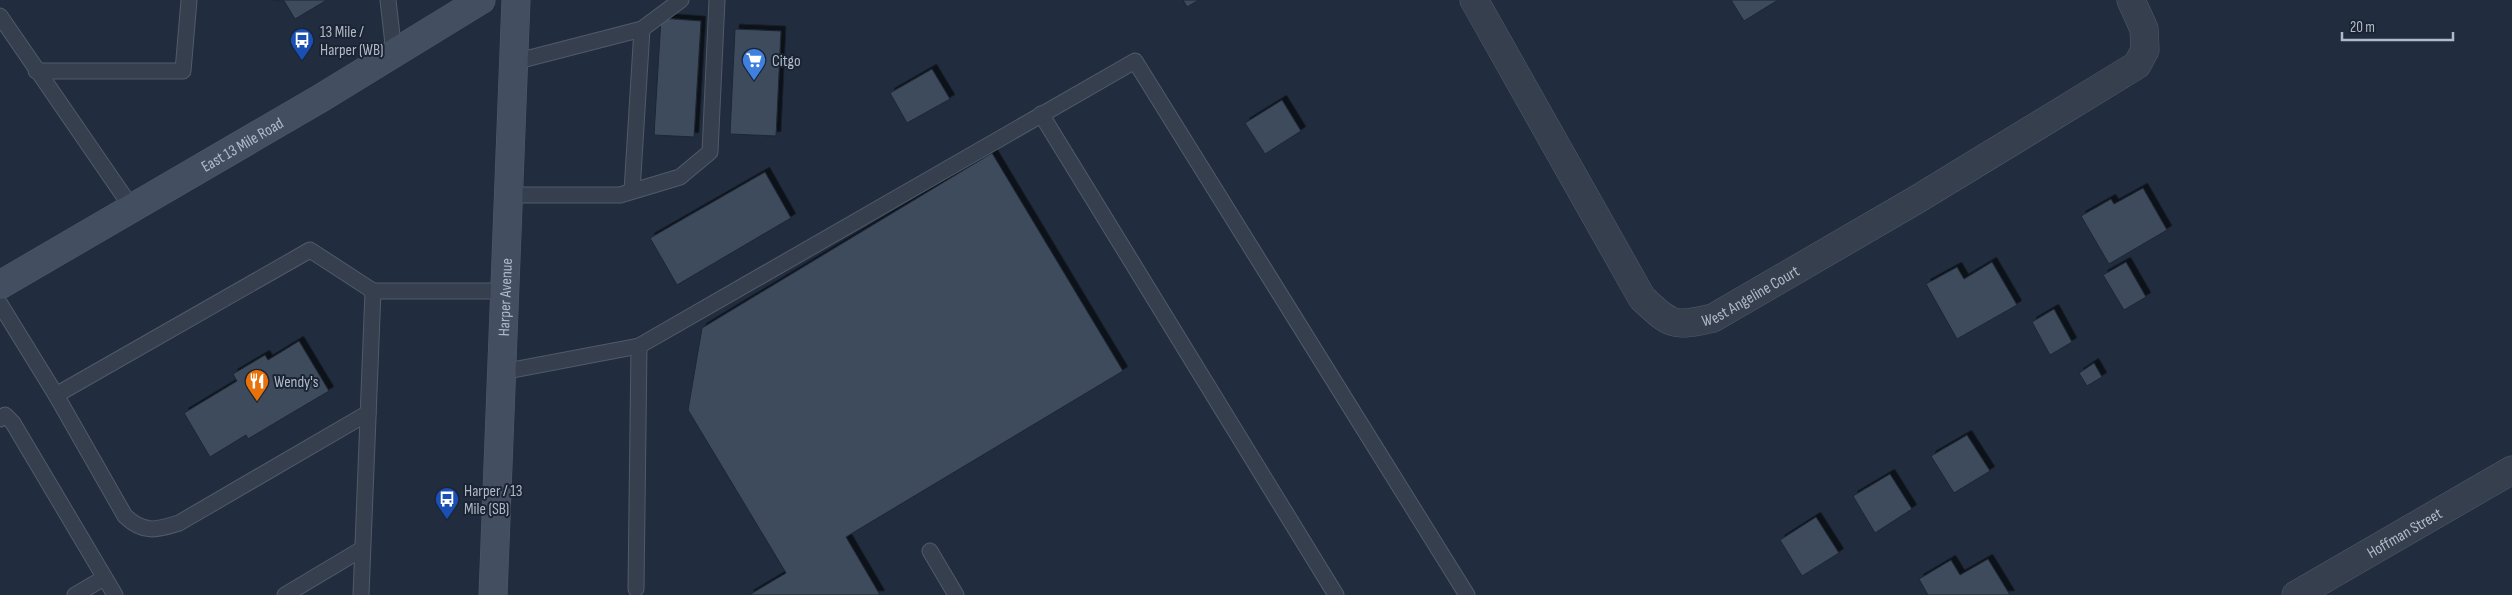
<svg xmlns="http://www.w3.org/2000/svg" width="2512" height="595" font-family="'Sofia Sans Condensed',sans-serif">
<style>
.building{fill:#3d4b5d;stroke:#1d2635;filter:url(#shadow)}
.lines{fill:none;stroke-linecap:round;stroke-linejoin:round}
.service-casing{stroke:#515a69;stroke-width:17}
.minor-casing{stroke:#515a69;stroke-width:29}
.secondary-casing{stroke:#515a69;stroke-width:29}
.service{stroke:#363f4e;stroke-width:15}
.minor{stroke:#363f4e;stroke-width:28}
.secondary{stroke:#434e61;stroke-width:28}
.labels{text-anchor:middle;stroke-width:4;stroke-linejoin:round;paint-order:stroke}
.poi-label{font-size:16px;fill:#b1bac9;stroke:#1b2433;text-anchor:start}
.street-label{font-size:16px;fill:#b1bac9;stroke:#1b2433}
</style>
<defs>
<filter id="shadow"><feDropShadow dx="4.5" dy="-4.5" stdDeviation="0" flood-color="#0009"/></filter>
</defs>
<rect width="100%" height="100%" fill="#212d3e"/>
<g class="building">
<polygon points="273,0 327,0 295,19 284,1"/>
<polygon points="1183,0 1199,0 1187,7"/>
<polygon points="1731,0 1778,0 1744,21"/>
<polygon points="661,18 701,21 694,137 654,135"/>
<polygon points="735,29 781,31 776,136 730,134"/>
<polygon points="932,69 950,99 907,123 890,93"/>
<polygon points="1282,100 1301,131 1265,154 1245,123"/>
<polygon points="992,153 1123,371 846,537 880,595 749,595 786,573 688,410 702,328"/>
<polygon points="765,172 791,218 677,285 650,238"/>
<polygon points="2143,188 2167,230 2109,264 2081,216 2111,199 2114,204"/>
<polygon points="1992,262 2017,305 1957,339 1926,284 1957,267 1964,279"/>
<polygon points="2126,262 2146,297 2124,310 2103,275"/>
<polygon points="2054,309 2072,342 2050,355 2032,322"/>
<polygon points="299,341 329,391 248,439 246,435 210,457 184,413 237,381 233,374 265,355 268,360"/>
<polygon points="2094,363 2102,377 2087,386 2079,373"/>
<polygon points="1967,435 1990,471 1954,493 1931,456"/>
<polygon points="1890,474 1912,509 1875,533 1853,496"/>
<polygon points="1816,517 1839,553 1802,576 1780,540"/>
<polygon points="1988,559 2010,595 1928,595 1919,579 1951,560 1960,575"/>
</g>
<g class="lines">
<g class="service-casing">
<g id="service">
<polyline points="388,0 394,53"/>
<polyline points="0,16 132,208"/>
<polyline points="514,62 642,29 681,0"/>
<polyline points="36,71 183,71 189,0"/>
<polyline points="1041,114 1336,595"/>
<polyline points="632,191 642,29"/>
<polyline points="510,195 620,195 680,177 710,152 717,0"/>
<polyline points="0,304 56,395 310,250 373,291"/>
<polyline points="639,346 1135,61 1467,595"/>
<polyline points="502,372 639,346 636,589"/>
<path d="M56,395L125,516C144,534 156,530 179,523L368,413"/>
<polyline points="0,419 5,415 13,423 115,595"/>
<polyline points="930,551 956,595"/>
<polyline points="75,595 104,578"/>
<polyline points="285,595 362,549"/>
<polyline points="361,595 373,291 506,291"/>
</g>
</g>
<g class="minor-casing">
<g id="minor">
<path id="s1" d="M1474,0L1642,298C1672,326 1673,327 1713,318L1916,200L2137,65L2145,50L2144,29L2131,0"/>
<path id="s2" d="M2296,595L2512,470"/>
</g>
</g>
<g class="secondary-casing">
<g id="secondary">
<path id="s3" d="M0,285L321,98L481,0"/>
<path id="s4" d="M493,595L516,0"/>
</g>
</g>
<use href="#service" class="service"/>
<use href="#minor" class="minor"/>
<use href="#secondary" class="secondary"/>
</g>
<defs>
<g id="bus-pin" transform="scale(1.25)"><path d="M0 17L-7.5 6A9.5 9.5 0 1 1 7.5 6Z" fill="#1a4fb4" stroke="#1b2433"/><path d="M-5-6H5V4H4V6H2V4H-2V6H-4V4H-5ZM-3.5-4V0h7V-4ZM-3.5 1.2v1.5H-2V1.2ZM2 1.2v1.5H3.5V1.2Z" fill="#fff"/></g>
<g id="supermarket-pin" transform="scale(1.25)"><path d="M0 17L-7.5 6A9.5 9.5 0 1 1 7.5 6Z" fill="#3f7fe0" stroke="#1b2433"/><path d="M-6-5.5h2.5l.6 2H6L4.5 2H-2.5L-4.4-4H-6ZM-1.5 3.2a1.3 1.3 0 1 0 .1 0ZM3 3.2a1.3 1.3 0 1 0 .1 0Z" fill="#fff"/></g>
<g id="restaurant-pin" transform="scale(1.25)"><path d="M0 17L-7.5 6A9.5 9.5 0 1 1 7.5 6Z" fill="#e8710a" stroke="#1b2433"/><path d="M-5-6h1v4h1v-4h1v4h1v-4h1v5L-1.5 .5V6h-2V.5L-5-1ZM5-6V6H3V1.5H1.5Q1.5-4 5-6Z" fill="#fff"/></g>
</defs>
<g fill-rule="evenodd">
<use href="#bus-pin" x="302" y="40"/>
<use href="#supermarket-pin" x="754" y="60"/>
<use href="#restaurant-pin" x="257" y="381"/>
<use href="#bus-pin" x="447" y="499"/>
</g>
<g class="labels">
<g class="poi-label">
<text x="320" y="37">13 Mile /<tspan x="320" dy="18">Harper (WB)</tspan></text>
<text x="772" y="66">Citgo</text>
<text x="274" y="387">Wendy's</text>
<text x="464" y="496">Harper / 13<tspan x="464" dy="18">Mile (SB)</tspan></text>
</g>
<g class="street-label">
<text dy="6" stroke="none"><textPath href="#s3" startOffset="280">East 13 Mile Road</textPath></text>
<text dy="6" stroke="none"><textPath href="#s1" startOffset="465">West Angeline Court</textPath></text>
<text dy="6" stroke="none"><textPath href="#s4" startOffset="298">Harper Avenue</textPath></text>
<text dy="6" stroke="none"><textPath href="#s2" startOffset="125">Hoffman Street</textPath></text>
</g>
</g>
<path d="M2342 32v8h111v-8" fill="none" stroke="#b1bac9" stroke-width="2.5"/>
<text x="2350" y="32" font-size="15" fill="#b1bac9" stroke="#1b2433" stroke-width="4" paint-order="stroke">20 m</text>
</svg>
